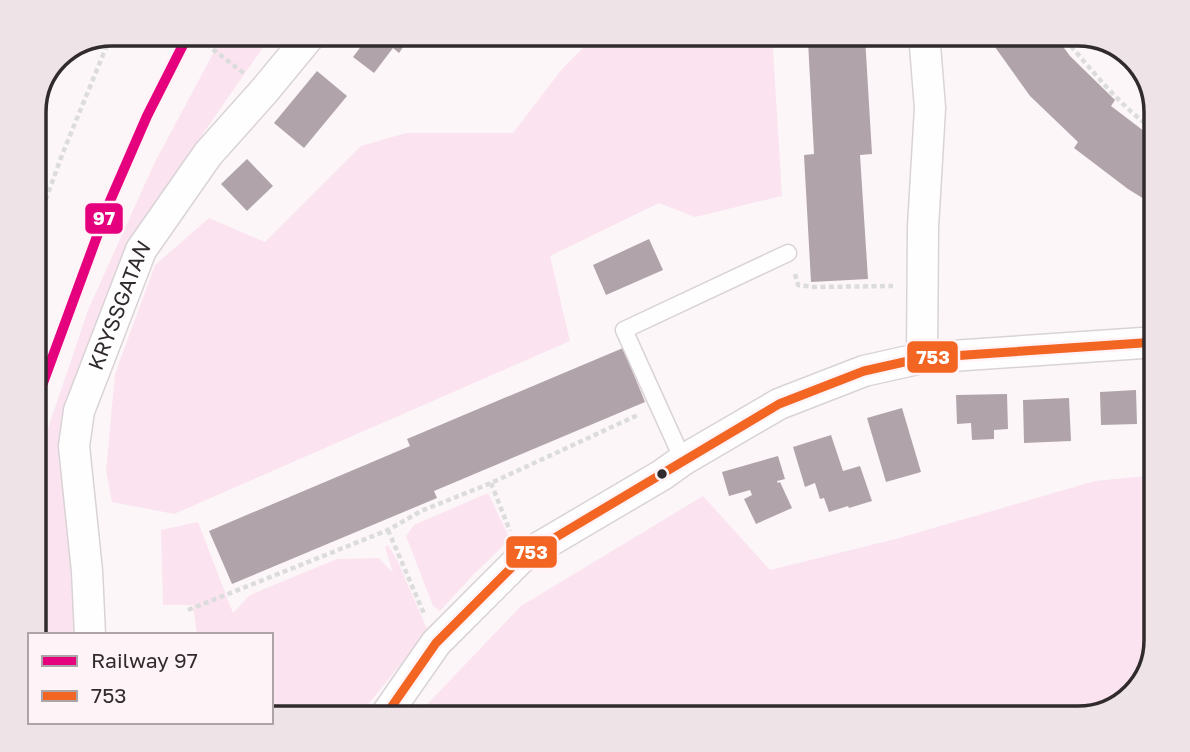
<svg xmlns="http://www.w3.org/2000/svg" width="1190" height="752" font-family="'Golos Text',sans-serif">
<style>
.green{fill:#fbe4ef}
.building{fill:#b1a3aa}
.lines{fill:none;stroke-linecap:round;stroke-linejoin:round}
.service-casing{stroke:#d9d3d6;stroke-width:19}
.minor-casing{stroke:#d9d3d6;stroke-width:33}
.path{stroke:#dddcdc;stroke-width:4.5;stroke-dasharray:5 3.5;stroke-linecap:butt}
.service{stroke:#fffefe;stroke-width:16}
.minor{stroke:#fffefe;stroke-width:30}
.bus-1-casing{stroke:#fef4f8;stroke-width:14}
.bus-1{stroke:#f26522;stroke-width:9}
.rail-1-casing{stroke:#fef4f8;stroke-width:16}
.rail-1{stroke:#e5007d;stroke-width:10}
.bus-dot{fill:#312b2e;stroke:#fef4f8;stroke-width:2.5}
.labels{text-anchor:middle;stroke-width:7;stroke-linejoin:round;paint-order:stroke}
.street-label{font-size:21px;fill:#312b2e;stroke:#fef4f8}
.rim{fill:none;stroke:#312b2e;stroke-width:3.5}
.line-badge{stroke:#fef4f8;stroke-width:2.5}
.badge-label{font-size:19px;text-anchor:middle;font-weight:bold;fill:#fff}
</style>
<rect width="100%" height="100%" fill="#fcf6f9"/>
<g class="green">
<polygon points="224,33 273,33 172,178 148,217 117,289 71,524 76,635 33,635 33,473 88,310 154,164"/>
<polygon points="598,33 772,33 782,196 695,217 659,203 550,256 570,341 174,514 112,502 106,471 115,374 155,265 209,218 265,242 361,146 406,133 513,133 562,69"/>
<polygon points="1157,475 1157,641 1144,684 1117,708 1079,719 413,719 521,606 703,496 770,570 899,538 1095,481"/>
<polygon points="488,493 510,539 472,576 440,611 433,606 406,536 414,525"/>
<polygon points="198,522 233,613 250,595 337,559 379,558 393,573 385,547 388,545 397,560 428,631 356,719 271,719 271,635 197,635 193,605 163,605 161,530"/>
</g>
<g class="building">
<polygon points="347,33 403,33 402,35 408,40 399,53 393,48 374,73 353,57 362,45"/>
<polygon points="985,33 1053,33 1070,56 1115,100 1111,106 1157,141 1157,207 1128,189 1074,148 1078,142 1030,96"/>
<polygon points="865,37 872,154 860,155 868,279 811,282 804,155 814,154 808,41"/>
<polygon points="317,71 347,96 304,148 274,123"/>
<polygon points="247,159 273,186 247,211 221,184"/>
<polygon points="649,239 663,270 606,295 593,265"/>
<polygon points="623,348 645,402 434,491 437,498 232,584 209,531 410,446 407,439"/>
<polygon points="1136,390 1137,424 1101,425 1100,392"/>
<polygon points="1007,394 1008,429 994,430 994,439 972,440 971,423 957,424 956,395"/>
<polygon points="1069,398 1071,441 1024,443 1023,400"/>
<polygon points="902,408 921,472 886,482 867,418"/>
<polygon points="831,435 843,471 860,466 872,501 849,508 848,506 829,512 824,498 820,499 815,483 805,487 793,447"/>
<polygon points="778,456 785,479 777,481 778,483 780,482 792,508 756,524 744,499 752,495 750,490 729,496 722,472"/>
</g>
<g class="lines">
<g class="service-casing">
<polyline id="service" points="683,460 624,330 788,253"/>
</g>
<g class="minor-casing">
<g id="minor">
<polyline points="922,358 923,227 930,108 924,33"/>
<path id="s1" d="M90,635L87,571L74,446L79,411L141,250L208,154L265,90L312,33"/>
<polyline points="383,719 436,643 521,558 662,475 683,460 779,404 864,371 922,358 1157,342"/>
</g>
</g>
<g class="path">
<path d="M1060,33C1089,67 1120,107 1157,132"/>
<polyline points="206,44 245,74"/>
<polyline points="33,222 46,199 62,155 112,33"/>
<polyline points="795,274 798,285 814,287 893,286"/>
<polyline points="491,483 510,531"/>
<polyline points="388,530 425,616"/>
<polyline points="188,610 388,530 421,511 491,483 640,414"/>
</g>
<use href="#service" class="service"/>
<use href="#minor" class="minor"/>
<g class="bus-1-casing">
<polyline id="bus-1" points="383,719 436,643 521,558 779,404 864,371 922,358 1157,342"/>
</g>
<use href="#bus-1" class="bus-1"/>
<g class="rail-1-casing">
<polyline id="rail-1" points="33,410 110,201 147,116 189,33"/>
</g>
<use href="#rail-1" class="rail-1"/>
</g>
<circle class="bus-dot" cx="662" cy="474" r="6"/>
<g class="labels">
<g class="street-label">
<text dy="7" stroke="none"><textPath href="#s1" startOffset="338">KRYSSGATAN</textPath></text>
</g>
</g>
<path d="M0 0H1190V752H0ZM112 46H1078A66 66 0 0 1 1144 112V640A66 66 0 0 1 1078 706H112A66 66 0 0 1 46 640V112A66 66 0 0 1 112 46Z" fill="#eee4e8" fill-rule="evenodd"/>
<path class="rim" d="M112 46H1078A66 66 0 0 1 1144 112V640A66 66 0 0 1 1078 706H112A66 66 0 0 1 46 640V112A66 66 0 0 1 112 46Z"/>
<g class="line-badge">
<rect x="84" y="202" width="40" height="33" rx="7" fill="#e5007d"/>
<rect x="906" y="340" width="53" height="34" rx="7" fill="#f26522"/>
<rect x="505" y="535" width="53" height="34" rx="7" fill="#f26522"/>
</g>
<g class="badge-label">
<text x="104" y="225">97</text>
<text x="933" y="364">753</text>
<text x="531" y="559">753</text>
</g>
<rect x="28" y="633" width="245" height="91" fill="#fef4f8" stroke="#aca4a7" stroke-width="2"/>
<rect x="42" y="656" width="35" height="10" fill="#e5007d" stroke="#aca4a7" stroke-width="2"/>
<text x="91" y="668" font-size="21" fill="#312b2e">Railway 97</text>
<rect x="42" y="691" width="35" height="10" fill="#f26522" stroke="#aca4a7" stroke-width="2"/>
<text x="91" y="703" font-size="21" fill="#312b2e">753</text>
</svg>
